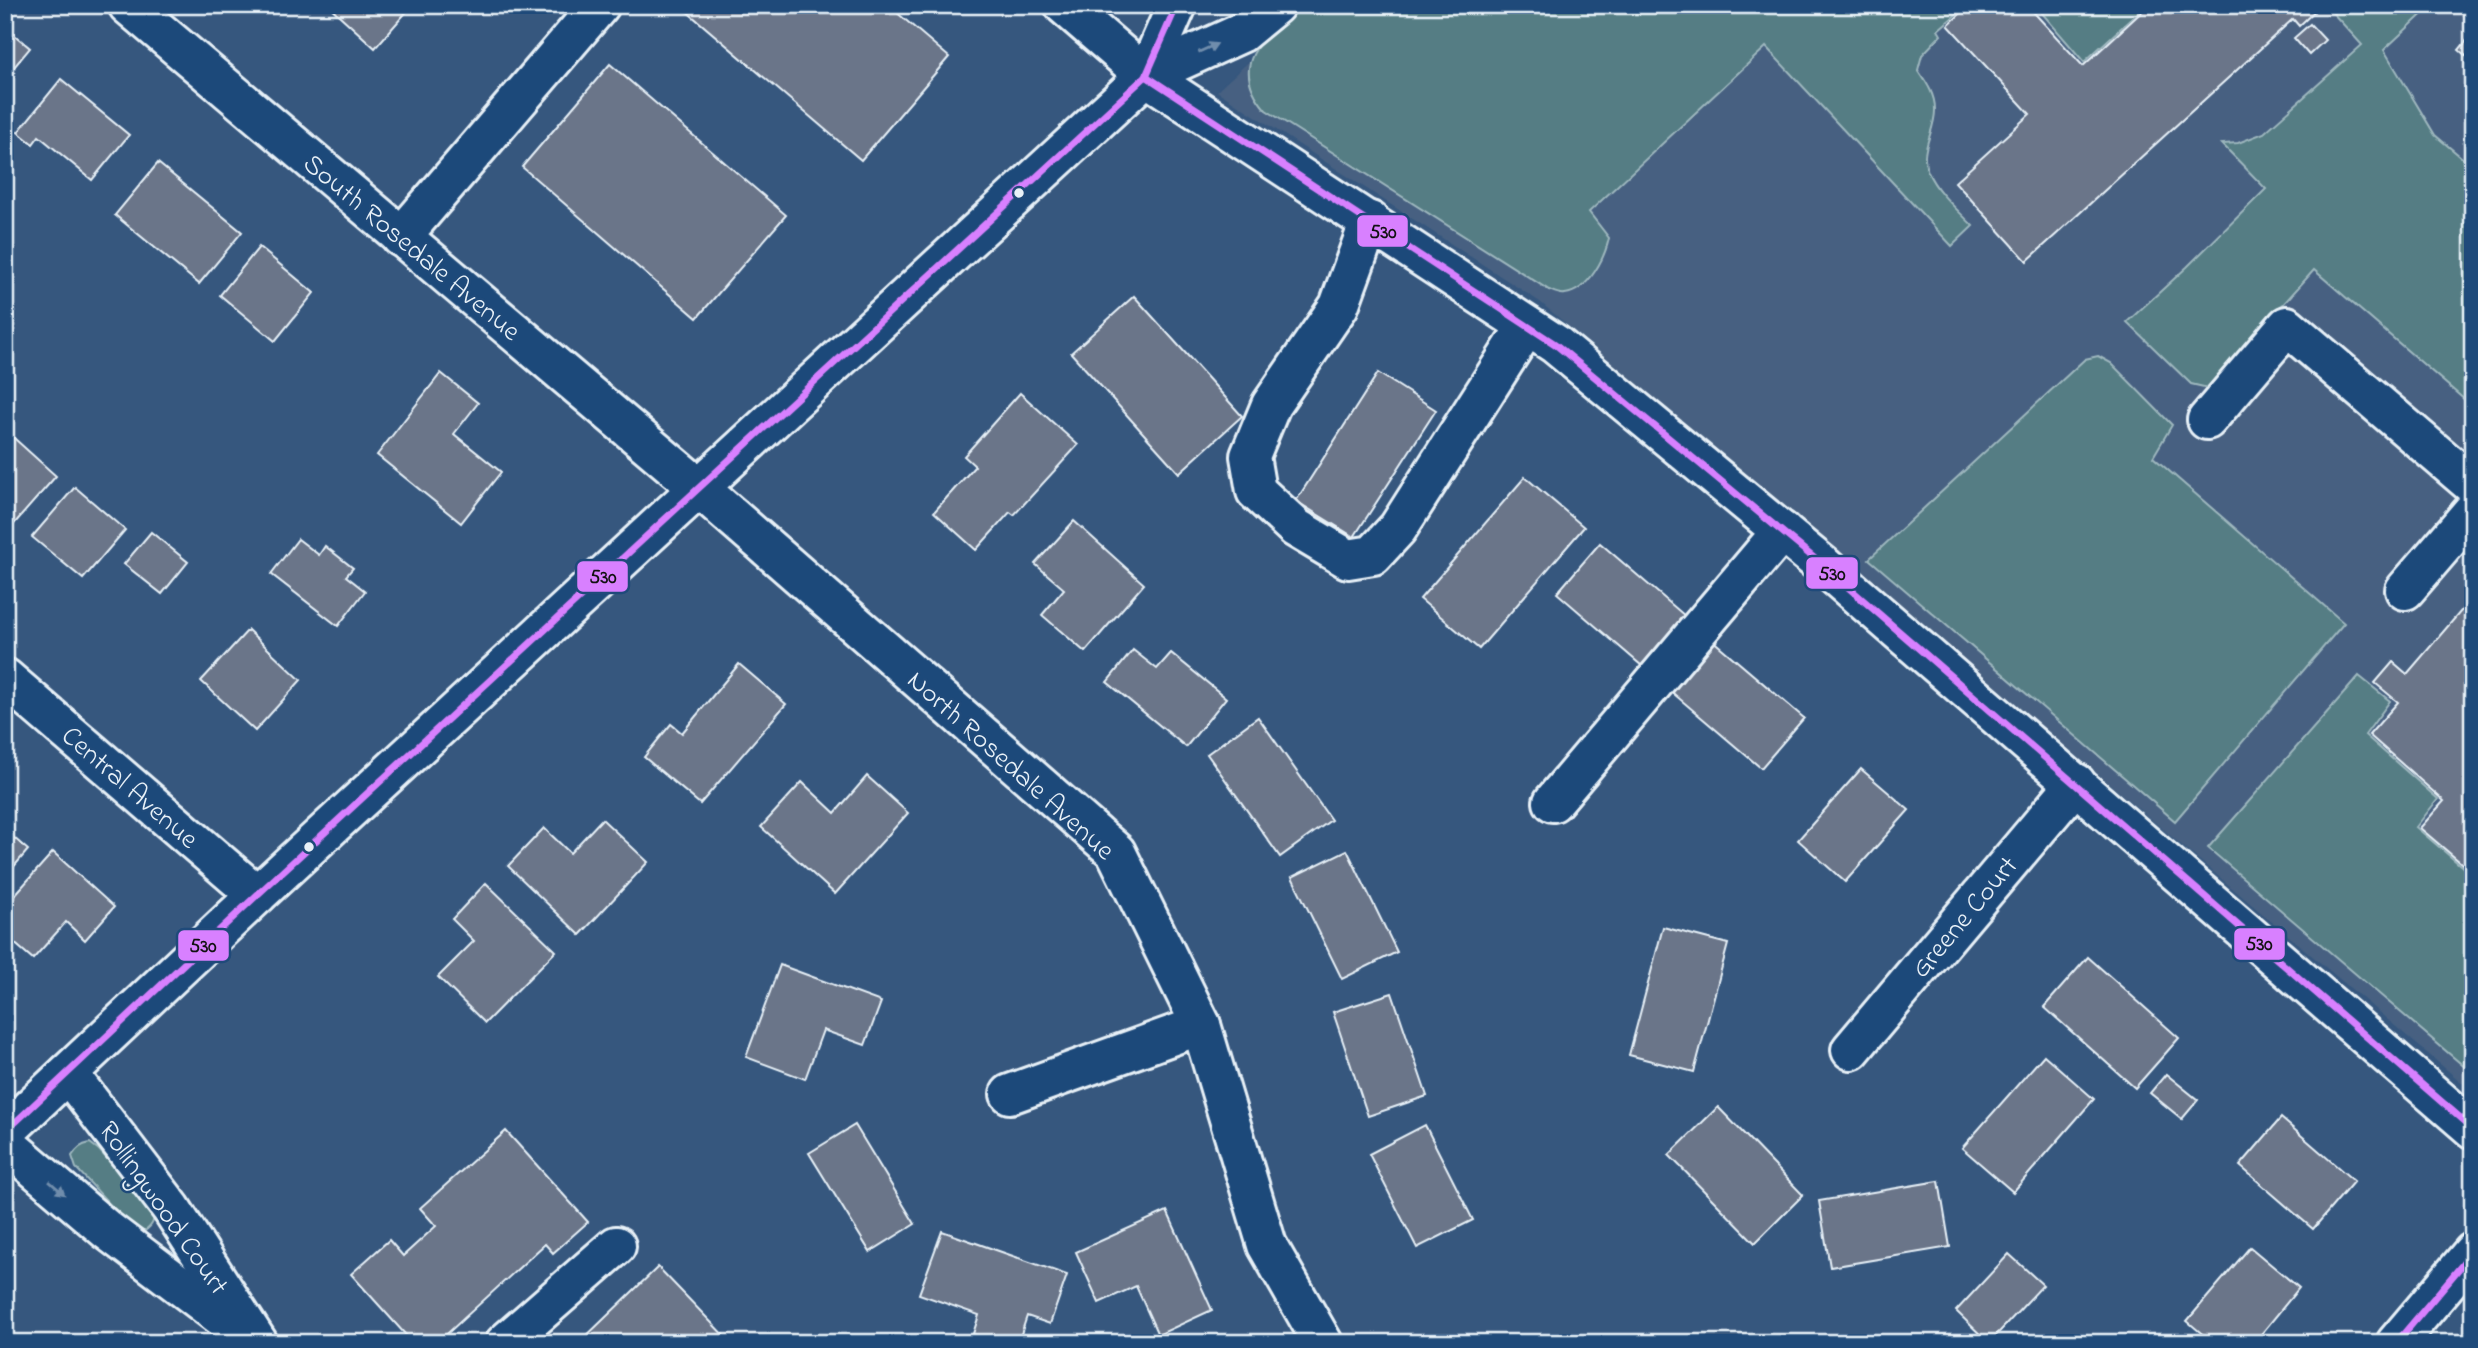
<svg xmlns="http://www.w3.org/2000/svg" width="2478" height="1348" font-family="'Indie Flower',sans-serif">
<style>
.built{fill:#466081}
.green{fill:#547d84;stroke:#9eb7be;stroke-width:2}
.building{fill:#6a7589;stroke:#e8f1f8;stroke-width:2}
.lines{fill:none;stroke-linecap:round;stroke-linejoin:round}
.minor-casing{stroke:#e8f1f8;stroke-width:44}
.major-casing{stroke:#e8f1f8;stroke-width:44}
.minor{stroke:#1f4a7a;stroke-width:38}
.major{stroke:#1f4a7a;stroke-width:38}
.bus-1-casing{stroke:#1f4a7a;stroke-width:12}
.bus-1{stroke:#d880ff;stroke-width:7}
.oneway{fill:#6f8dac}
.bus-dot{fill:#e8f1f8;stroke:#1f4a7a;stroke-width:2.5}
.labels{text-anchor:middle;stroke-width:5;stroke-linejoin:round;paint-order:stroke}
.street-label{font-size:28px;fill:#e8f1f8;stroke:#1f4a7a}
.line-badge{stroke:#1f4a7a;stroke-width:2.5}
.pale-badge-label{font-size:19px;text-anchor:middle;font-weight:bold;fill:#111}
</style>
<rect width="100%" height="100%" fill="#36577e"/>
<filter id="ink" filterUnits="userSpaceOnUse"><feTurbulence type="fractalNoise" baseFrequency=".0143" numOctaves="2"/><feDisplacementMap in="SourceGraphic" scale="14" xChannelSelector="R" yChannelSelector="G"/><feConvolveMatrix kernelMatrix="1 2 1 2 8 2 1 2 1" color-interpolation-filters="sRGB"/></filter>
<g filter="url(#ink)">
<polygon class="built" points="1310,5 2473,5 2473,1092 1540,302 1217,91"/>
<g class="green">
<path d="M1303,5H1967L1938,30L1941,35L1922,55L1918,70C1926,82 1935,94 1935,109C1936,131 1918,150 1928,172C1937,193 1958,210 1973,226L1952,246L1766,47L1589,212L1609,238C1605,257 1589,291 1565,294C1560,295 1554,292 1549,290L1266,110C1224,62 1267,34 1303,5Z"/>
<polygon points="2035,5 2146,5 2084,62"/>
<polygon points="2338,5 2432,5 2384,50 2435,135 2473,167 2473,407 2314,270 2208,388 2191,384 2127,322 2187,267 2266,189 2222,144 2238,143 2264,133 2362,45 2331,11"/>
<polygon points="2098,356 2111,363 2172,425 2153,457 2344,623 2175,821 1869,559 2085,359"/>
<polygon points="2359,676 2390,701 2365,735 2438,799 2416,827 2473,876 2473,1074 2208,848"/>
<path d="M90,1143L99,1150L153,1210C155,1220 153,1225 145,1231H138L131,1227L76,1168L72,1156C77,1148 81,1145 90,1143Z"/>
</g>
<g class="building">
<polygon points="328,5 405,5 409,9 375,48"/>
<polygon points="687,5 888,5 949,57 861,160 684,9"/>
<polygon points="1970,5 2027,5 2083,66 2149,5 2321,5 2299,26 2293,19 2027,261 1955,182 2030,114 1948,25"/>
<polygon points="2310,24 2325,40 2309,55 2294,38"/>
<polygon points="5,27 30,48 5,78"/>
<polygon points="2473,33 2473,62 2459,50"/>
<polygon points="610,64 786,215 697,318 522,167"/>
<polygon points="61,79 129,135 92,180 39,136 33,144 18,132"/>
<polygon points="158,163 242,232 199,284 115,215"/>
<polygon points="259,247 314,293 275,341 220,295"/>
<polygon points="1134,296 1242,416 1179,473 1071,353"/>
<polygon points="441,373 478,403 454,434 501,472 461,523 377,455"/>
<polygon points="1378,373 1436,410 1354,537 1296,501"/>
<polygon points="1020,393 1078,445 1014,515 1010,512 976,550 934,512 975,466 964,456"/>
<polygon points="5,430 56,476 14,524 5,516"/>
<polygon points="1525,477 1584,527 1479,649 1420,599"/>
<polygon points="75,487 125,530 83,579 32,537"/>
<polygon points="1074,521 1144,584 1085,652 1042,615 1064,589 1035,564"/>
<polygon points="151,532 188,562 162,594 124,564"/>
<polygon points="298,539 319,555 325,546 353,568 346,576 365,591 338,626 271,574"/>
<polygon points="1600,543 1692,622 1649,672 1557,593"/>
<polygon points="2473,597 2473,873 2420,828 2444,801 2369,735 2398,702 2375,683 2393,662 2407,674"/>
<polygon points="248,630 301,680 255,731 201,681"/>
<polygon points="1711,639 1804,718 1761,768 1668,689"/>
<polygon points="1133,650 1157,669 1171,653 1226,698 1186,747 1107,682"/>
<polygon points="739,664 786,704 700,804 644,757 671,724 682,733"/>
<polygon points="1258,717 1331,820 1280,857 1207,754"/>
<polygon points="1861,769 1909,810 1845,882 1798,840"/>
<polygon points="867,776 908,813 835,894 761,827 802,782 835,813"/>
<polygon points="602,819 648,862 580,935 508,866 544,828 570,853"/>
<polygon points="5,830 28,850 5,877"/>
<polygon points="1347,850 1397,952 1342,979 1292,877"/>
<polygon points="53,852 114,907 85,940 66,922 33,959 5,935 5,906"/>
<polygon points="486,883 556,951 485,1023 438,977 474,941 452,919"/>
<polygon points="1663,927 1728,944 1694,1072 1629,1055"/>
<polygon points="2088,957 2179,1038 2135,1088 2044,1007"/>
<polygon points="780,965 881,1002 865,1045 823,1030 805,1079 746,1057"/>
<polygon points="1392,993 1427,1096 1368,1116 1333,1012"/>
<polygon points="2044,1055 2094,1099 2013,1192 1962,1148"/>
<polygon points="2166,1074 2198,1100 2182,1119 2150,1093"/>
<polygon points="1718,1107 1803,1195 1755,1243 1669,1155"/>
<polygon points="2281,1118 2354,1181 2313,1229 2240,1166"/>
<polygon points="855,1125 915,1224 870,1252 809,1153"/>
<polygon points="1425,1125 1473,1220 1417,1248 1369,1154"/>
<polygon points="506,1131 588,1222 553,1253 545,1244 437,1343 413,1343 351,1274 389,1240 403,1256 436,1226 420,1208"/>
<polygon points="1939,1181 1950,1247 1830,1267 1819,1201"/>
<polygon points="1167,1211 1212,1310 1158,1335 1136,1286 1099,1303 1076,1252"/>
<polygon points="942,1231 1067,1275 1050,1324 1027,1316 1018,1343 998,1343 973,1334 979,1315 919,1294"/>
<polygon points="2250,1247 2299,1288 2254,1343 2213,1343 2187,1321"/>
<polygon points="2009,1254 2043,1285 1989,1343 1956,1311"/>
<polygon points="658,1267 731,1343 579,1343"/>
</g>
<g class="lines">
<g class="minor-casing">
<g id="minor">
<polyline points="128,5 698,487 1116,852 1201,1025 1267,1245 1323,1343"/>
<polyline points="1064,5 1146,76 1555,344 1826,568 2473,1129"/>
<polyline points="1370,221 1339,306 1271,405 1250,456 1256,491 1296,528 1348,559 1373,555 1398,528 1527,326"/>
<polyline points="401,237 600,5"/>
<polyline points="2207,420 2287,326 2473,485"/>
<polyline points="2405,590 2473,511"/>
<polyline points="5,678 257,895"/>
<polyline points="1553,802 1782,531"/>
<polyline points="1851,1050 2076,783"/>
<polyline points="68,1073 171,1208 258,1343"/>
<polyline points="1010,1094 1201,1025"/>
<polyline points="5,1143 107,1230 239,1330"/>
<polyline points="505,1343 616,1246"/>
<polyline points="2396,1343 2473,1252"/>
</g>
</g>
<g class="major-casing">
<g id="major">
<polyline points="1146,76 1177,5"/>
<polyline points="5,1132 257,895 1146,76 1241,33 1275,5"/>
</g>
</g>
<use href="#minor" class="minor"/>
<use href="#major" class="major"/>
<g class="bus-1-casing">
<g id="bus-1">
<polyline points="1146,76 1555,344 1826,568 2473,1129"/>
<polyline points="5,1132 257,895 1146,76 1177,5"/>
<polyline points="2396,1343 2473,1252"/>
</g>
</g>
<use href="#bus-1" class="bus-1"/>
</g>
<defs><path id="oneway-solid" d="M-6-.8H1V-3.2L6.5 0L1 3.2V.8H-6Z" transform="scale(1.75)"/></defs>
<g class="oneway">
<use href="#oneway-solid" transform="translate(1208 48) rotate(-24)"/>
<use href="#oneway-solid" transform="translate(57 1188) rotate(41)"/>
</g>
</g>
<g class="bus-dot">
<circle cx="1019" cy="193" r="6"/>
<circle cx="309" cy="847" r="6"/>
</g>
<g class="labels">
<g class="street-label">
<text transform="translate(413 246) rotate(40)" y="10">South Rosedale Avenue</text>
<text transform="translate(1012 764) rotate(42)" y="10">North Rosedale Avenue</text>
<text transform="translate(131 786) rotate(41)" y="10">Central Avenue</text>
<text transform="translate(1963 916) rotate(-50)" y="10">Greene Court</text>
<text transform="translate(165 1207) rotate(55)" y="10">Rollingwood Court</text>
</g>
</g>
<g class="line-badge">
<rect x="1356" y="214" width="53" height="34" rx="7" fill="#d880ff"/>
<rect x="1805" y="556" width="54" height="34" rx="7" fill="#d880ff"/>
<rect x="576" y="560" width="53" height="33" rx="7" fill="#d880ff"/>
<rect x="2233" y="927" width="53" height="34" rx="7" fill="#d880ff"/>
<rect x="177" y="929" width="53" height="33" rx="7" fill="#d880ff"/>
</g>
<g class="pale-badge-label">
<text x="1383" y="238">530</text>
<text x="1832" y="580">530</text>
<text x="603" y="583">530</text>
<text x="2259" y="950">530</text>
<text x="203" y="952">530</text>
</g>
<rect width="2478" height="1348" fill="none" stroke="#1f4a7a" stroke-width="28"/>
<rect x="14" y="14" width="2450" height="1320" fill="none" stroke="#e8f1f8" stroke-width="2.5" filter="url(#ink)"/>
</svg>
